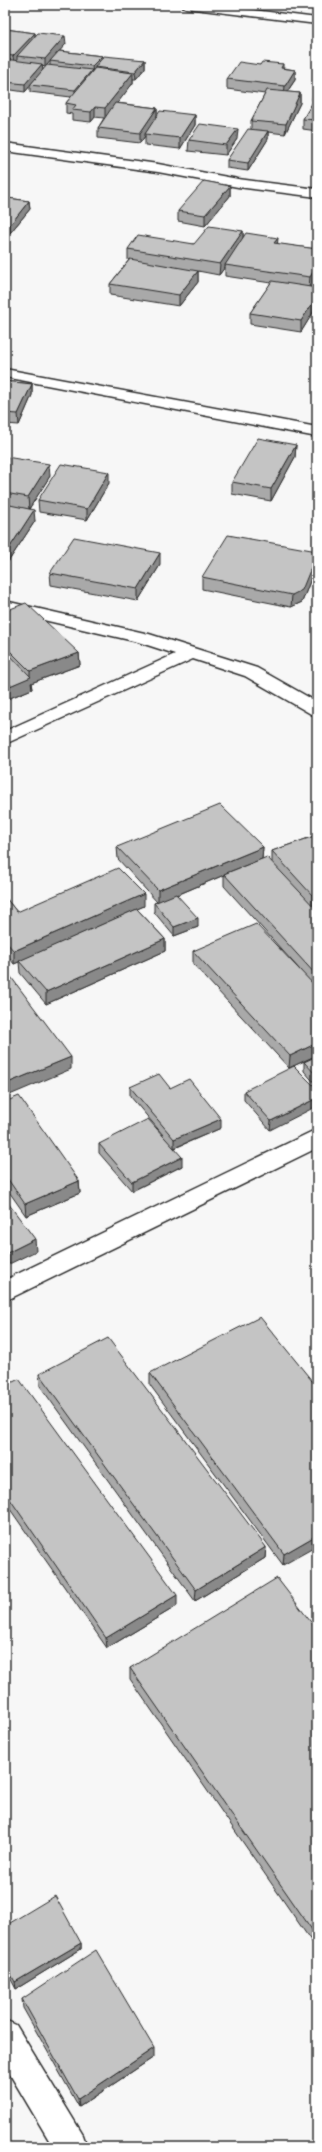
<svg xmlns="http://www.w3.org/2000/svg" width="322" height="2152" font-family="Kalam,sans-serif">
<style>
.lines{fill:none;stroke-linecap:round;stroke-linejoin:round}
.minor-casing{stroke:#2b2b2b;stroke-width:3}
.minor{fill:#fff;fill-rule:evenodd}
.wall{fill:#a9a9a9;stroke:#2b2b2b;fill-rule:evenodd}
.shaded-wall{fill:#898989;stroke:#2b2b2b}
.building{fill:#c4c4c4;stroke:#2b2b2b}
</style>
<rect width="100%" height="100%" fill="#f7f7f7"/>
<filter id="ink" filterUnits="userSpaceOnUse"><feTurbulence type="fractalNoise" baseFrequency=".025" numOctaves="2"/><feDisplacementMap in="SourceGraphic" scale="8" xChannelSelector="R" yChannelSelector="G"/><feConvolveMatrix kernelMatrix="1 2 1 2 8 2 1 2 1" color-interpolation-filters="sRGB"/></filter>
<g filter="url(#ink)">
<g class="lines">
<g class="minor-casing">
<g id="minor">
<polygon points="180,5 213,5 317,18 317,24 186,8"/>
<polygon points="5,143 158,164 238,179 317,189 317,197 238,187 158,172 5,151"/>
<polygon points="5,369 317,427 317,437 5,377"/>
<polygon points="5,601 149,634 257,668 317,702 317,716 311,714 245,676 193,659 5,744 5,731 175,654 138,642 5,611"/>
<polygon points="317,1129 317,1148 5,1301 5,1280"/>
<polygon points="5,2020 16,2025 83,2135 87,2147 53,2147 5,2066"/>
</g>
</g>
<use href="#minor" class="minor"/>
</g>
<g class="wall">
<path d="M5,29L35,33V36L66,44L59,51L102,56V59L145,60V68L136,79H133V83L117,103L157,108V116L195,115V125L180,149L145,145V136L140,143L98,138V128L104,118L95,117L91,122L72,120V114L66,113V103L71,97L30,92V86L25,92L5,89ZM50,61V65L42,70V66L45,67Z"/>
<polygon points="283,64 283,68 295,70 295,80 287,92 300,93 300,103 285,134 268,132 268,139 248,171 227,168 227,160 251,129 251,121 265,94 227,89 227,79 260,65"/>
<polygon points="317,84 317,131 303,129 303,119 314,100 312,100 313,90"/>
<polygon points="237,139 226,155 188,151 189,140"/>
<polygon points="230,186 230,196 205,226 178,221 178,211"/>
<polygon points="5,189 7,189 8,198 29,201 30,209 10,233 5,232"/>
<polygon points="243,231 243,237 277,244 317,249 310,287 317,288 317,306 301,332 250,324 250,313 271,283 225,276 225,267 219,275 198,271 198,282 179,306 110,295 110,284 129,260 128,260 128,249 194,244"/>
<polygon points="5,381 32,384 32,395 19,425 5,424"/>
<polygon points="296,445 295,457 271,501 232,494 232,482"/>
<polygon points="5,459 50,476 29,509 35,521 8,562 5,561"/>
<polygon points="109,483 87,520 39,512 38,500"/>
<polygon points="317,551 317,563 302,602 291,607 202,589 202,577"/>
<polygon points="160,565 138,601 51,585 50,573"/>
<polygon points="5,611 79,653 80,665 31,683 32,689 5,700"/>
<polygon points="317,835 317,905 314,906 317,910 317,1055 289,1068 193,964 193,951 301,971 224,886 224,875 177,895 198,927 174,936 154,912 154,903 157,902 118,859 117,847 263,847 262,859 272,862 272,851"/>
<polygon points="5,897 17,912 144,906 137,909 165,939 165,951 46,1004 20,973 19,962 14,964 5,952"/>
<polygon points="317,1056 317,1086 304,1071 304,1062"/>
<polygon points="130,1087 170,1088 221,1128 175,1148 182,1166 132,1191 99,1153 99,1144 163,1135 130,1096"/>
<polygon points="317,1089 270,1130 244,1100 244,1091"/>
<polygon points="5,1102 79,1181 80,1193 26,1216 5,1186"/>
<polygon points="150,1373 317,1387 283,1565 150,1385"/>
<polygon points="39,1374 266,1547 265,1558 195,1601 40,1386"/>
<polygon points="5,1386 177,1606 107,1648 5,1502"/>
<polygon points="317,1630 317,1948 316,1948 130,1679 130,1668"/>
<polygon points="5,1926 81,1943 81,1949 16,1989 5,1968"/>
<polygon points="22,1999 154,2057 79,2107 23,2008"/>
</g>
<g class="shaded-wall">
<polygon points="35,33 35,40 17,56 17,60 14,64 13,56"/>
<polygon points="65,36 66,44 45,67 45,59"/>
<polygon points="102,56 102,63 95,67 95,71 93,74 92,66"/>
<polygon points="145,60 145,68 136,79 135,72"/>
<polygon points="42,64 43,71 30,85 30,86 25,92 25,84"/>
<polygon points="92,70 93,78 75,98 75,90"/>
<polygon points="295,70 295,80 284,96 285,86"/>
<polygon points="133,73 133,83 105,119 105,108"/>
<polygon points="300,93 300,103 285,134 286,124"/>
<polygon points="95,107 95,117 91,122 91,112"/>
<polygon points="157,108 157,118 145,134 145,136 140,143 140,133"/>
<polygon points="195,115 195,125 180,149 180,138"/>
<polygon points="238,129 237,139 226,155 226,145"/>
<polygon points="268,131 268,139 248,171 248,163"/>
<polygon points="230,186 230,196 205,226 205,215"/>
<polygon points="7,189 8,200 5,203 5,192"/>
<polygon points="29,201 30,209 10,233 10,225"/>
<polygon points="243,231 243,242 225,265 225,267 219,275 220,264"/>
<polygon points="278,238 277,249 274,243"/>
<polygon points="317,265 317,275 309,288 310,277"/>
<polygon points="198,271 198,282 179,306 179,295"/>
<polygon points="317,296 317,306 301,332 301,321"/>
<polygon points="32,384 32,395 19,425 18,414"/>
<polygon points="296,445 295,457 271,501 271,489"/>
<polygon points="49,464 50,476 29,509 28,497"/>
<polygon points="109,472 109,483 87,520 87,509"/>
<polygon points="34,510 35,521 8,562 8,550"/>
<polygon points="160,553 160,565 138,601 138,589"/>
<polygon points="317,553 317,563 302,602 291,607 292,595"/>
<polygon points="79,653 80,665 31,683 32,689 5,700 5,688 30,677 30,671"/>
<polygon points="263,847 262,859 224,874 224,875 158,903 158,890"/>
<polygon points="317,893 317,905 312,907 312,895"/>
<polygon points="144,894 144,906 14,964 14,951"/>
<polygon points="198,918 198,927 174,936 174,927"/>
<polygon points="165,939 165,951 46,1004 46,992"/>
<polygon points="8,960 9,969 5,970 5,961"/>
<polygon points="317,1043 317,1055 289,1068 290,1056"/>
<polygon points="71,1057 71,1069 5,1097 5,1084"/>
<polygon points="317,1098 317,1106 270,1130 271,1121"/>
<polygon points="221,1119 221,1128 174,1148 174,1139"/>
<polygon points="182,1157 182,1166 132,1191 132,1182"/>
<polygon points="79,1181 80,1193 26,1216 25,1204"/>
<polygon points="35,1239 36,1251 5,1266 5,1254"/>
<polygon points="317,1535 317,1546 283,1565 284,1554"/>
<polygon points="266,1547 265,1558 195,1601 196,1590"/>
<polygon points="177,1595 177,1606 107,1648 106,1638"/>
<polygon points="81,1943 81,1949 16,1989 15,1982"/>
<polygon points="154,2048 154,2057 79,2107 78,2099"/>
</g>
<g class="building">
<polygon points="5,29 35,33 13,56 5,55"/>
<polygon points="38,33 65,36 45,59 17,56"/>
<polygon points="59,51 102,56 92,66 50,61"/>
<polygon points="104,56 145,60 135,72 95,67"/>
<polygon points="5,59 42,64 25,84 5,82"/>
<polygon points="239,62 260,65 262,62 283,64 281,68 295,70 285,86 227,79"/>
<polygon points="47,65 92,70 75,90 30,85"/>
<polygon points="95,68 133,73 105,108 95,107 91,112 72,110 76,105 66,103"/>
<polygon points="317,84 317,91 313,90"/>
<polygon points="267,90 300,93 286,124 251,121"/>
<polygon points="316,97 317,98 317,120 303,119"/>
<polygon points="115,103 157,108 140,133 98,128"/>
<polygon points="160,111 195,115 180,138 145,134"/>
<polygon points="200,124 238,129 226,145 189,140"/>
<polygon points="248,129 268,131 248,163 227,160"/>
<polygon points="204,181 230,186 205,215 178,211"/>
<polygon points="8,198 29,201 10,225 5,224 5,201"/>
<polygon points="209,226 243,231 220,264 128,249 138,235 194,244"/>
<polygon points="246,233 278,238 274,243 317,249 317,265 310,277 225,265"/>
<polygon points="130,259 198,271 179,295 110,284"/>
<polygon points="272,281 317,288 317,296 301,321 250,313"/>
<polygon points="5,381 32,384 18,414 5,413"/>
<polygon points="258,438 296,445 271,489 232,482"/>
<polygon points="6,457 49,464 28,497 5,493 5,459"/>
<polygon points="61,464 109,472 87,509 38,500"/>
<polygon points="5,504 34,510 8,550 5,550"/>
<polygon points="228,535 317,551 317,553 302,590 292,595 202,577"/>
<polygon points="74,537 160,553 138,589 50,573"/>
<polygon points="26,603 79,653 30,671 5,646 5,611"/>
<polygon points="5,650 31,677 5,688"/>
<polygon points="220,805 263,847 158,890 117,847"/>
<polygon points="317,835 317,893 312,895 272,851"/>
<polygon points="267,857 317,910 317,976 224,874"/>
<polygon points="118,868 144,894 14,951 5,941 5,897 17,912"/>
<polygon points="176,894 198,918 174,927 154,903"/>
<polygon points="137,909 165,939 46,992 19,961"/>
<polygon points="256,924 317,988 317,1043 290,1056 193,951"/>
<polygon points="5,956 8,960 5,961"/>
<polygon points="5,969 71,1057 5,1084"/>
<polygon points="317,1056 317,1076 304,1062"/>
<polygon points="294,1066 317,1089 317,1098 271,1121 244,1091"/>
<polygon points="159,1074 170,1088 189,1079 221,1119 174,1139 130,1087"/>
<polygon points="19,1096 79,1181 25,1204 5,1175 5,1102"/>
<polygon points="148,1119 182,1157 132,1182 99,1144"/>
<polygon points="5,1199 35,1239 5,1254"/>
<polygon points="260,1317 317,1387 317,1535 284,1554 150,1373"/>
<polygon points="108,1338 266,1547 196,1590 39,1374"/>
<polygon points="19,1379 177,1595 106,1638 5,1492 5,1386"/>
<polygon points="277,1578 317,1630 317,1937 130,1668"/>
<polygon points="55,1896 81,1943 15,1982 5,1963 5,1926"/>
<polygon points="96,1950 154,2048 78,2099 22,1999"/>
</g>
</g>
<rect width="322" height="2152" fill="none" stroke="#fff" stroke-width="20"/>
<rect x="10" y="10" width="302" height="2132" fill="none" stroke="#2b2b2b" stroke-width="1.5" filter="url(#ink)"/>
</svg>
